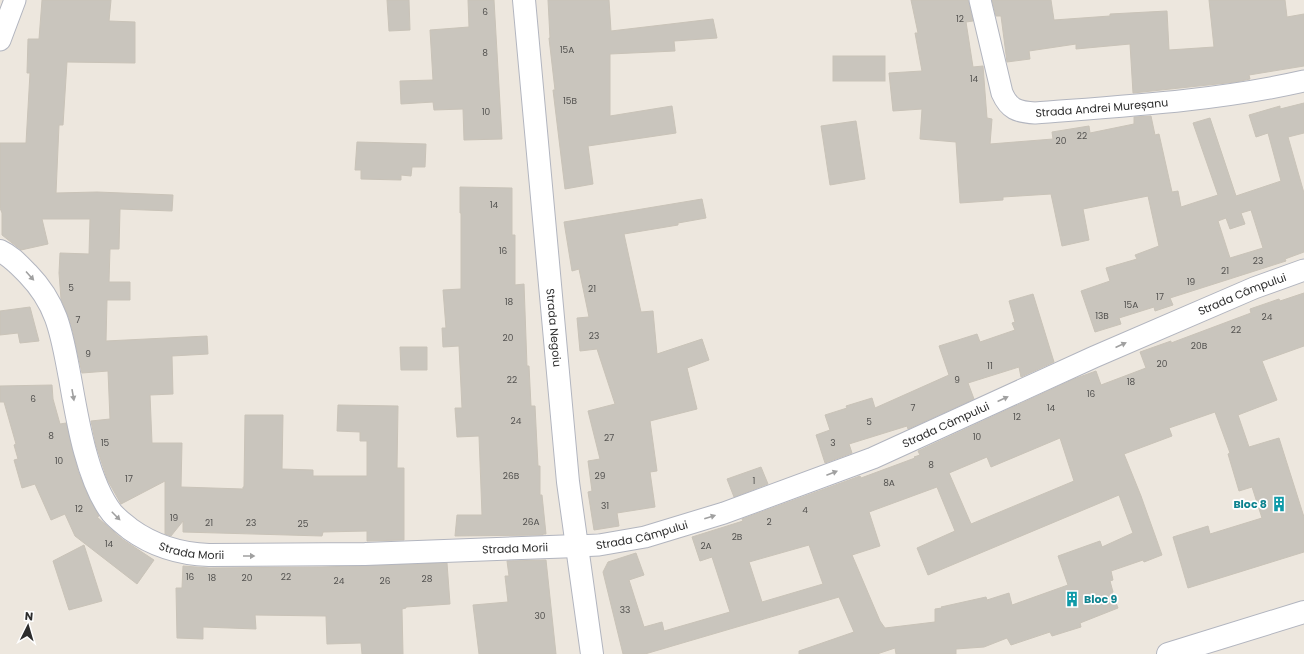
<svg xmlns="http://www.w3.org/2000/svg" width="1304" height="654" font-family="Poppins,sans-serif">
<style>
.building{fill:#c9c5bd;stroke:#c9c3b8;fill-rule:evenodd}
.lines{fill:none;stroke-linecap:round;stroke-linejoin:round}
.minor-casing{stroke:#b2b5bf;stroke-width:23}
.tertiary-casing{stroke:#b2b5bf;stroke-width:24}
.secondary-casing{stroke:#b2b5bf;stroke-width:24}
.minor{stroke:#fff;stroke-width:21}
.tertiary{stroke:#fff;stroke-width:22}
.secondary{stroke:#fff;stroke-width:22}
.oneway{fill:#a0a0a0}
.labels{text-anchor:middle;stroke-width:3.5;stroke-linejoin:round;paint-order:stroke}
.number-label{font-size:9px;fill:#535250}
.street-label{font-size:11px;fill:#2c2c2c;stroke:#fff}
.culture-label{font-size:11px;font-weight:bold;fill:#0d838f;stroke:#fff;text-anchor:end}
</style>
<rect width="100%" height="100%" fill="#ede7de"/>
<g class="building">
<polygon points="42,0 111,0 109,21 135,22 135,63 67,62 63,125 59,125 56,193 97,192 173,195 172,211 120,209 119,249 110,249 109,282 130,282 130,300 107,300 106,341 207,336 208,354 172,356 173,394 150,395 152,443 182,443 181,487 243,489 243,487 244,487 245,415 283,415 282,469 313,470 313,476 367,476 367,441 360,441 360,432 337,431 338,405 398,406 397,468 404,468 404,540 367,541 367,531 323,532 322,536 183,532 183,521 171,536 165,534 165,481 121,504 107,479 96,445 91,421 110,419 108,371 82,373 73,332 69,318 61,299 59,273 60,253 89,254 90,219 42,219 48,244 21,250 2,235 2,213 0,208 0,143 26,143 30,73 27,73 28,39 39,39"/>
<polygon points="387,0 409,0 410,30 389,31"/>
<polygon points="468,0 494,0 502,139 464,140 463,109 434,110 433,102 401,104 400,81 433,80 430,30 469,27"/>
<polygon points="548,0 609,0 611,31 713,19 717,38 674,41 675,51 610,54 610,116 672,106 676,133 588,146 593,184 565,189 553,90 555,90 549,38 550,38"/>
<path d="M911,0H968L973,21L966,22L973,67L983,66L987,118L992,119L990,144L1053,139L1052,132L1089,126L1090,133L1134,124V117L1151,116L1155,135L1159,134L1172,192L1178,191L1181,207L1218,195L1193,123L1210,118L1236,196L1281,181L1268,133L1256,137L1249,115L1280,106V109L1304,103V133L1288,137L1304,193V252L1285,259L1286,261L1170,298L1173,305L1155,311L1154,307L1119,318L1121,324L1095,332L1081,291L1110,281L1106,268L1137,259L1135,255L1159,246L1148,196L1083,209L1089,240L1062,246L1051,194L1003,197V200L960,203L956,142L920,139L922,109L893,111L889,73L922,71L915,33H918ZM1251,210L1263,248L1230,258L1218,221L1226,218L1230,229L1245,224L1241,213Z"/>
<polygon points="992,0 1051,0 1054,20 1110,16 1110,14 1167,11 1169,50 1214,47 1209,0 1285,0 1287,17 1304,14 1304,66 1249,75 1250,79 1236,82 1133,93 1130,44 1076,49 1076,44 1029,51 1030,59 1007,62 1001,16 996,16"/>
<rect x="833" y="56" width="52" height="25"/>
<polygon points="856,121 865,179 830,185 821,126"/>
<polygon points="357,142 426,144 425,167 412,167 411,176 401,175 401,180 361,179 361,170 355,170"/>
<polygon points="460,187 512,188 512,235 515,235 515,285 524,284 527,366 529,366 531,406 535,406 538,466 540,466 540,495 542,495 546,534 543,534 543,535 455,536 457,515 482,515 479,436 457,437 455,408 462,408 459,346 443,347 442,328 446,328 443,290 461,289 461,213 460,213"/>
<polygon points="702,199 706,218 678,223 678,225 624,234 641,312 653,311 657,354 702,339 709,360 687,368 697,409 650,421 657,471 650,472 655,507 617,513 619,526 594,530 588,492 592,491 588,461 600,459 588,411 615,404 597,349 580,351 577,318 589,317 579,269 572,271 564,222"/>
<path d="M1304,293V346L1262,361L1277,400L1238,415L1249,447L1279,438L1304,517V552L1188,588L1173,537L1208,526L1210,534L1262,518L1252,487L1239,491L1228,454L1230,453L1215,412L1169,428L1172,436L1124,454L1141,496L1162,555L1144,562L1143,560L1111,571L1113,580L1110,581L1113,592H1112L1118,608L1080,623L1081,627L1052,636L1050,632L1011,645L1007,638L984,647L956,649V654H896L895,648L877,654H799V651L854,632L839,597L645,654H623L603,572L608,562L636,553L644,575L629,580L644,627L662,622L664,631L730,612L712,557L700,561L692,537L743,521L742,519L860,476L861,478L915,458L914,457L920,455L918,451L1074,379L1096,371L1101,385L1146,368L1140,352L1171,341V343L1251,313L1250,309L1279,299L1280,301ZM1060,438L1074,481L971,524L949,473L987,457L991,467ZM937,487L955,531L917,548L928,575L1119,495L1133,533L1102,547L1100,541L1058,556L1068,585L1012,605L1009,593L987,600L986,597L941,607L942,608L935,609V622L885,628L880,621L852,555L880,546L869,512ZM809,545L823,584L762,602L749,562Z"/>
<polygon points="1033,294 1054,362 1021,377 1019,367 968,383 974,399 908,429 907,426 849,444 852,453 825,463 816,435 830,430 825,415 847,408 846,406 872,398 875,408 949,375 939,346 977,334 980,342 1015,330 1012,323 1015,322 1009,301"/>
<polygon points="30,307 39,341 20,343 18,333 0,335 0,311"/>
<polygon points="400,347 427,347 427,370 401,370"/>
<polygon points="52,385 53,399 60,424 66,423 78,471 85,489 99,516 97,517 122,539 154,560 137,584 75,536 65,514 51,520 35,484 22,488 14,460 18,459 14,445 16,444 4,402 0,402 0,386"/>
<polygon points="761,467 768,484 734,497 727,479"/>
<polygon points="84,545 102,601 69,610 53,561"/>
<polygon points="546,560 556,654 479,654 473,605 508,602 505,576 509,576 507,561"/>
<polygon points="447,563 450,604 406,607 406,608 402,609 403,654 362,654 361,643 327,644 326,616 255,615 256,629 203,627 203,639 177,638 176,588 182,588 183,566 209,568 322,567"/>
</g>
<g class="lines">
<g class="minor-casing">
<g id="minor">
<path id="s1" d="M980,0L1002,93C1009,109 1017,112 1035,113C1125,106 1216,101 1304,81"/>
<polyline points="0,40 15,0"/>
<path id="s2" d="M577,546L599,545L645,537L724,513L873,458L1094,357L1254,288L1304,270"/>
</g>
</g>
<g class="tertiary-casing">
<g id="tertiary">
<path id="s3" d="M0,251C11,256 19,265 28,274C59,306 62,337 70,378C77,418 87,481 112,513C117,519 124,524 130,529C155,547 180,554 209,555L365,554L577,546"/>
<polyline points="1168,654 1304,612"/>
</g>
</g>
<g class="secondary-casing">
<g id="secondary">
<path id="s4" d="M524,0L568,482L592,654"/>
</g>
</g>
<use href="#minor" class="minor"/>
<use href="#tertiary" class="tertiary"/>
<use href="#secondary" class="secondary"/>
</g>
<defs><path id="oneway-solid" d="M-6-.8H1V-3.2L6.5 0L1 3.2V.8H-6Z"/></defs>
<g class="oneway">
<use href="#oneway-solid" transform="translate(30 276) rotate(48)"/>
<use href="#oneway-solid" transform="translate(1121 345) rotate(-24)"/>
<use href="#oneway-solid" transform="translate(73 395) rotate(80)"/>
<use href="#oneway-solid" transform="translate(1003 399) rotate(-25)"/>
<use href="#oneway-solid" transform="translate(832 473) rotate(-21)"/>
<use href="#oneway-solid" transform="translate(116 516) rotate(45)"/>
<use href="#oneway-solid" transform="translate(710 517) rotate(-17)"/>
<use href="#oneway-solid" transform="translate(249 556)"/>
</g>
<defs>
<g id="building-bare" transform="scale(1.2)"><path d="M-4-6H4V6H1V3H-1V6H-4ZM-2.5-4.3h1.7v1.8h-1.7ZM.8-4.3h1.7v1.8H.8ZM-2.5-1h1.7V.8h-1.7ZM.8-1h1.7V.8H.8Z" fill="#0f9aa8" stroke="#fff" stroke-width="2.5" paint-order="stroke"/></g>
</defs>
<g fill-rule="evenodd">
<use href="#building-bare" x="1279" y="504"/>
<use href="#building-bare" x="1072" y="599"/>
</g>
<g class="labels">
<g class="number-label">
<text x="485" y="15">6</text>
<text x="960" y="22">12</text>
<text x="567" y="53">15A</text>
<text x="485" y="56">8</text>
<text x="974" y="82">14</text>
<text x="570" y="104">15B</text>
<text x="486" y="115">10</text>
<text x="1082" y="139">22</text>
<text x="1061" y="144">20</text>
<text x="494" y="208">14</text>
<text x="503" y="254">16</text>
<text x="1258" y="264">23</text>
<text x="1225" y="274">21</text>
<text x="1191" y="285">19</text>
<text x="71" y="291">5</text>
<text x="592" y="292">21</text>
<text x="1160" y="300">17</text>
<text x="509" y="305">18</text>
<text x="1131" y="308">15A</text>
<text x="1102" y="319">13B</text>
<text x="1267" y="320">24</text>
<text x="78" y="323">7</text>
<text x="1236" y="333">22</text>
<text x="594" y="339">23</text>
<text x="508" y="341">20</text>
<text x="1199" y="349">20B</text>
<text x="88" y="357">9</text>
<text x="1162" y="367">20</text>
<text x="990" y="369">11</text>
<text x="512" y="383">22</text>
<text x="957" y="383">9</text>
<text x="1131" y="385">18</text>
<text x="1091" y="397">16</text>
<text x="33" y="402">6</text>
<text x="913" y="411">7</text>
<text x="1051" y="411">14</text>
<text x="1017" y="420">12</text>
<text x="516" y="424">24</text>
<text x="869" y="425">5</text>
<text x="51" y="439">8</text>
<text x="977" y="440">10</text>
<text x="609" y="441">27</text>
<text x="105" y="446">15</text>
<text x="833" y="446">3</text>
<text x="59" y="464">10</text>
<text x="931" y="468">8</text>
<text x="511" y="479">26B</text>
<text x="600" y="479">29</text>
<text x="129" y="482">17</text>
<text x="754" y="484">1</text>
<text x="889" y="486">8A</text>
<text x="605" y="509">31</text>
<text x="79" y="512">12</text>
<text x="805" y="513">4</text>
<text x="174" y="521">19</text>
<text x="531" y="525">26A</text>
<text x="769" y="525">2</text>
<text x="209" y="526">21</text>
<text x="251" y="526">23</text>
<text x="303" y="527">25</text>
<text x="737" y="540">2B</text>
<text x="109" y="547">14</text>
<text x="706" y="549">2A</text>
<text x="190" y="580">16</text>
<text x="286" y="580">22</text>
<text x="212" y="581">18</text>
<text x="247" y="581">20</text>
<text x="427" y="582">28</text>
<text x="339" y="584">24</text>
<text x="385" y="584">26</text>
<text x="625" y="613">33</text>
<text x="540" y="619">30</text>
</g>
<g class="street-label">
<text dy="4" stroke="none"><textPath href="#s1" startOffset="204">Strada Andrei Mureșanu</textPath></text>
<text dy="4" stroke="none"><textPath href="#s2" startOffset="714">Strada Câmpului</textPath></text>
<text dy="4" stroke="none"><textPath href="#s4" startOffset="329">Strada Negoiu</textPath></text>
<text dy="4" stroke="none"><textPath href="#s2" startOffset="390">Strada Câmpului</textPath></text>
<text dy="4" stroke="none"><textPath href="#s2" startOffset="66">Strada Câmpului</textPath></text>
<text dy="4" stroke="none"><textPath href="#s3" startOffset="708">Strada Morii</textPath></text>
<text dy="4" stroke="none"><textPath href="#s3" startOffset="384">Strada Morii</textPath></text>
</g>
<g class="culture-label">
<text x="1267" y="508">Bloc 8</text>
<text x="1084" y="603" text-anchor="start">Bloc 9</text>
</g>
</g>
<g transform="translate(28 626) rotate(5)" stroke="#ffffff" stroke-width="3" paint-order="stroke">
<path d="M0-3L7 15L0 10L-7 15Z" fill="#2c2c2c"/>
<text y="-6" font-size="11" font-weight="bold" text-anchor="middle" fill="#2c2c2c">N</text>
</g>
</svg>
